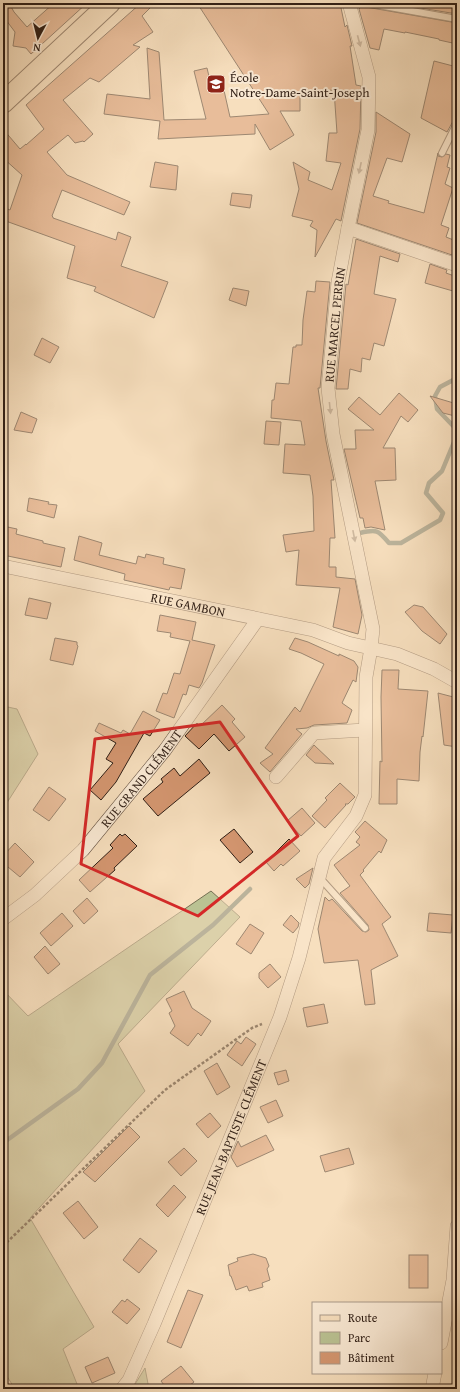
<svg xmlns="http://www.w3.org/2000/svg" width="460" height="1392" font-family="'Gentium Book Plus',serif">
<style>
.green{fill:#bac293;stroke:#757054}
.lines{fill:none;stroke-linecap:round;stroke-linejoin:round}
.stream{stroke:#727e71;stroke-width:4.5}
.building{fill:#d49670;stroke:#301f16}
.lane-casing{stroke:#624f40;stroke-width:8}
.street-casing{stroke:#624f40;stroke-width:14}
.primary-casing{stroke:#301f16;stroke-width:22}
.path{stroke:#301f16;stroke-width:2.5;stroke-dasharray:3 2;stroke-linecap:butt}
.lane{stroke:#faead5;stroke-width:6}
.street{stroke:#faead5;stroke-width:13}
.primary{stroke:#f7dfbe;stroke-width:20}
.oneway{fill:#9f8f7f}
.marked{fill:none;stroke:#d62828;stroke-width:3;stroke-linejoin:round}
.labels{text-anchor:middle;stroke-width:4;stroke-linejoin:round;paint-order:stroke}
.poi-label{font-size:13px;fill:#301f16;stroke:#faead5;text-anchor:start}
.street-label{font-size:13px;fill:#301f16;stroke:#faead5}
</style>
<rect width="100%" height="100%" fill="#f7dfbe"/>
<filter id="stains"><feTurbulence type="fractalNoise" baseFrequency=".005" numOctaves="4"/><feColorMatrix values="0 0 0 0 .2 0 0 0 0 .09 0 0 0 0 .02 0 0 0 .5 -.17"/></filter>
<radialGradient id="worn" r=".72"><stop offset=".6" stop-color="#630" stop-opacity="0"/><stop offset="1" stop-color="#630" stop-opacity=".3"/></radialGradient>
<g class="green">
<polygon points="3,706 17,709 38,754 3,809"/>
<polygon points="211,891 240,917 118,1044 145,1091 30,1218 94,1327 63,1349 79,1389 15,1389 3,1370 3,990 28,1016"/>
<polygon points="145,1368 149,1389 132,1389"/>
</g>
<g class="lines">
<g class="stream">
<polyline points="457,378 440,387 435,396 437,409 457,430"/>
<path d="M360,533C377,529 378,530 389,543H401L440,520L443,513L426,493L429,483L442,471L457,435"/>
<polyline points="3,1143 78,1089 102,1063 150,975 213,925 250,889"/>
</g>
</g>
<g class="building">
<polygon points="3,3 9,3 14,12 27,27 54,3 87,3 31,54 26,48 13,46 15,32 3,16"/>
<polygon points="141,3 155,3 142,16 153,32 133,45 140,47 99,82 90,78 63,100 93,134 84,142 83,141 75,143 68,135 47,152 67,175 130,202 124,215 62,190 52,216 53,217 53,218 116,240 118,232 131,237 121,266 168,282 154,318 94,291 96,287 67,278 75,246 3,220 3,207 10,210 22,175 3,158 3,129 20,149 26,144 26,145 44,129 26,105"/>
<polygon points="197,3 340,3 345,27 347,25 352,46 350,46 356,85 361,86 360,129 341,221 336,219 315,257 317,230 310,226 313,221 292,216 299,189 293,162 310,172 308,180 332,190 341,163 326,161 329,133 337,133 334,90 300,92 300,111 280,111 294,135 270,150 255,124 255,134 158,139 160,121 104,114 107,94 150,99 147,48 159,52 164,120 206,119 194,71 207,68 212,89 223,86 230,117 269,114"/>
<polygon points="396,3 457,3 457,14 396,4"/>
<polygon points="362,5 366,7 457,23 457,44 439,40 439,39 405,32 405,33 384,29 379,50 370,48 359,9"/>
<polygon points="434,61 457,67 457,114 447,132 421,118"/>
<polygon points="376,112 410,134 402,162 387,158 373,196 389,201 388,203 424,213 438,153 438,156 442,157 446,154 450,155 447,167 450,168 445,184 453,188 441,225 449,228 446,237 456,241 452,255 357,223 376,132"/>
<polygon points="155,162 178,166 176,190 150,187"/>
<polygon points="232,193 252,195 250,208 230,205"/>
<polygon points="356,239 400,254 398,262 380,256 374,294 396,299 384,346 374,343 370,360 362,358 361,372 350,369 348,389 336,389 346,284 348,285"/>
<polygon points="430,264 447,270 446,273 457,277 453,291 425,283"/>
<polygon points="316,281 330,282 320,388 318,388 326,441 334,480 331,480 335,538 330,538 329,567 336,567 336,577 355,579 362,615 358,634 333,627 340,588 296,585 299,550 286,552 283,535 314,531 313,496 310,475 283,473 285,444 305,445 301,421 271,418 272,400 274,400 276,383 289,384 293,347 296,347 296,345 302,345 303,320 307,291 315,292"/>
<polygon points="233,288 249,291 246,306 229,300"/>
<polygon points="42,338 59,347 50,363 34,355"/>
<polygon points="399,393 418,410 408,422 401,416 383,448 395,448 396,480 375,481 385,530 371,527 365,528 363,518 360,518 344,449 356,449 355,430 374,430 348,409 359,397 380,415"/>
<polygon points="430,396 457,404 455,416 443,413"/>
<polygon points="21,412 37,419 32,433 14,430"/>
<polygon points="266,421 281,422 279,445 264,444"/>
<polygon points="29,498 49,502 48,504 57,505 54,518 27,511"/>
<polygon points="3,526 17,529 16,534 43,541 43,543 65,548 61,567 3,555"/>
<polygon points="79,536 102,543 99,555 136,564 138,556 145,558 146,554 164,558 163,564 185,569 181,589 170,587 169,590 124,580 125,574 74,560"/>
<polygon points="29,598 51,603 47,619 25,615"/>
<polygon points="414,605 423,607 447,634 440,644 422,631 405,612"/>
<polygon points="160,615 196,622 192,640 215,645 202,683 199,688 189,685 186,695 183,694 174,718 156,711 163,693 167,694 174,673 180,674 190,641 170,637 171,633 157,631"/>
<polygon points="55,638 77,642 77,645 78,646 73,665 50,660"/>
<polygon points="295,638 308,642 339,656 339,654 354,661 358,667 356,682 353,680 342,703 352,710 347,723 314,725 307,728 296,729 302,734 270,772 260,763 273,754 265,748 295,707 300,712 324,664 301,653 289,649"/>
<polygon points="382,670 399,670 398,689 428,691 423,737 422,736 420,752 419,781 397,779 397,804 379,804 380,761 382,762 381,697"/>
<polygon points="438,693 457,698 457,747 444,745"/>
<polygon points="222,705 235,719 232,722 245,737 229,751 214,734 199,749 185,736 197,723 200,726"/>
<polygon points="143,711 160,720 150,736 144,733 116,782 101,800 90,790 113,763 106,759 116,743 95,731 99,723 121,733 123,730 130,734"/>
<polygon points="314,745 334,764 315,763 306,755"/>
<polygon points="199,759 210,773 158,816 143,799 163,782 161,779 174,768 180,776"/>
<polygon points="340,783 355,797 348,804 345,804 346,805 325,828 312,816 327,800 325,798"/>
<polygon points="49,787 66,799 49,821 33,810"/>
<polygon points="302,808 315,823 301,836 287,821"/>
<polygon points="365,821 387,840 381,853 379,851 363,870 364,871 360,875 391,917 382,924 398,956 371,970 375,1004 365,1005 358,960 324,963 318,929 325,897 329,901 332,899 362,931 366,932 369,930 368,925 340,893 350,886 334,865 360,845 356,842 360,837 355,832"/>
<polygon points="234,829 253,852 240,863 220,840"/>
<polygon points="120,834 122,836 125,834 137,846 114,868 115,870 90,892 79,880 113,848 110,845"/>
<polygon points="289,839 300,851 283,866 281,864 274,871 266,862"/>
<polygon points="15,843 34,862 20,877 8,867 3,870 3,856"/>
<polygon points="313,868 309,884 305,888 296,879"/>
<polygon points="87,898 98,911 84,924 73,911"/>
<polygon points="62,913 73,926 51,946 40,933"/>
<polygon points="429,913 453,915 451,933 427,931"/>
<polygon points="291,915 299,923 298,927 293,933 283,925"/>
<polygon points="250,924 264,933 251,954 236,944"/>
<polygon points="45,946 60,964 48,974 34,957"/>
<polygon points="270,964 281,977 268,988 259,978 259,973"/>
<polygon points="184,991 192,1008 211,1021 201,1036 198,1033 188,1046 170,1033 175,1026 169,1013 172,1011 166,999"/>
<polygon points="324,1004 328,1023 307,1027 303,1008"/>
<polygon points="246,1037 256,1044 242,1066 227,1055 237,1041 241,1044"/>
<polygon points="217,1063 230,1087 217,1095 204,1071"/>
<polygon points="286,1070 289,1081 278,1085 274,1073"/>
<polygon points="276,1100 283,1116 268,1123 260,1107"/>
<polygon points="210,1113 221,1126 208,1138 196,1124"/>
<polygon points="129,1126 140,1137 95,1182 83,1172"/>
<polygon points="266,1135 274,1150 237,1167 231,1157 238,1141 241,1147"/>
<polygon points="184,1148 197,1161 181,1176 168,1162"/>
<polygon points="349,1148 354,1164 325,1172 320,1156"/>
<polygon points="174,1185 186,1197 168,1217 156,1205"/>
<polygon points="78,1201 98,1227 84,1239 63,1213"/>
<polygon points="140,1238 157,1251 139,1273 123,1260"/>
<polygon points="253,1254 266,1258 269,1266 267,1269 270,1280 262,1283 263,1287 249,1291 247,1286 236,1290 231,1276 230,1276 228,1265 238,1261 237,1258"/>
<rect x="409" y="1255" width="19" height="33"/>
<polygon points="188,1290 203,1295 181,1348 167,1342"/>
<polygon points="127,1299 140,1309 127,1324 112,1312 122,1300 125,1302"/>
<polygon points="108,1357 115,1373 92,1383 85,1367"/>
<polygon points="181,1366 194,1382 185,1389 167,1389 161,1381"/>
</g>
<g class="lines">
<g class="lane-casing">
<g id="lane">
<polyline points="367,3 457,19"/>
<polyline points="442,153 457,123"/>
<polyline points="320,878 365,928"/>
</g>
</g>
<g class="street-casing">
<g id="street">
<polyline points="348,228 457,265"/>
<path id="s1" d="M3,566L313,630L348,643L397,654L434,669L457,682"/>
<polyline points="276,777 314,733 365,730"/>
<path id="s2" d="M3,919L35,895L83,850L165,750L258,619"/>
<polyline points="441,1343 453,1280 457,1226"/>
<path id="s3" d="M122,1389L129,1380L154,1324L280,1017L299,958L324,858L356,816L365,795L366,677L371,648L373,629L333,434L328,388L338,282L348,228L368,130L369,77L349,3"/>
<polyline points="432,1389 435,1373"/>
</g>
</g>
<g class="primary-casing">
<polyline id="primary" points="3,103 110,3"/>
</g>
<polyline class="path" points="3,1246 165,1090 252,1028 262,1024"/>
<use href="#lane" class="lane"/>
<use href="#street" class="street"/>
<use href="#primary" class="primary"/>
</g>
<defs><path id="oneway-solid" d="M-6-.8H1V-3.2L6.5 0L1 3.2V.8H-6Z"/></defs>
<g class="oneway">
<use href="#oneway-solid" transform="translate(359 41) rotate(75)"/>
<use href="#oneway-solid" transform="translate(360 168) rotate(102)"/>
<use href="#oneway-solid" transform="translate(330 408) rotate(84)"/>
<use href="#oneway-solid" transform="translate(354 536) rotate(79)"/>
</g>
<path d="M0 0H460V1392H0ZM220,722L298,836L198,916L81,864L95,739Z" fill="#f7dfbe" fill-opacity=".55" fill-rule="evenodd"/>
<path class="marked" d="M220,722L298,836L198,916L81,864L95,739Z"/>
<defs>
<g id="school-square" transform="scale(1)"><rect x="-9" y="-9" width="18" height="18" rx="4" fill="#8f2418" stroke="#faead5"/><path d="M0-5L7-2L0 1L-7-2ZM-4 1L0 2.5L4 1V4Q0 6-4 4Z" fill="#fff"/></g>
</defs>
<g fill-rule="evenodd">
<use href="#school-square" x="216" y="84"/>
</g>
<g class="labels">
<g class="poi-label">
<text x="230" y="82">École<tspan x="230" dy="15">Notre-Dame-Saint-Joseph</tspan></text>
</g>
<g class="street-label">
<text dy="5" stroke="none"><textPath href="#s3" startOffset="1121">RUE MARCEL PERRIN</textPath></text>
<text dy="5" stroke="none"><textPath href="#s1" startOffset="189">RUE GAMBON</textPath></text>
<text dy="5" stroke="none"><textPath href="#s2" startOffset="198">RUE GRAND CLÉMENT</textPath></text>
<text dy="5" stroke="none"><textPath href="#s3" startOffset="275">RUE JEAN-BAPTISTE CLÉMENT</textPath></text>
</g>
</g>
<rect width="460" height="1392" fill="none" stroke="#f7dfbe" stroke-width="16"/>
<rect x="4" y="4" width="452" height="1384" fill="none" stroke="#301f16" stroke-width="2"/>
<rect x="8" y="8" width="444" height="1376" fill="none" stroke="#301f16"/>
<rect x="312" y="1302" width="130" height="72" fill="#faead5" stroke="#a99989"/>
<rect x="320" y="1315" width="20" height="6" fill="#f7dfbe" stroke="#a99989"/>
<text x="348" y="1322" font-size="12" fill="#301f16">Route</text>
<rect x="320" y="1332" width="20" height="12" fill="#bac293" stroke="#a99989"/>
<text x="348" y="1342" font-size="12" fill="#301f16">Parc</text>
<rect x="320" y="1352" width="20" height="12" fill="#d49670" stroke="#a99989"/>
<text x="348" y="1362" font-size="12" fill="#301f16">Bâtiment</text>
<g transform="translate(38 38) rotate(187)" stroke="#faead5" stroke-width="3" paint-order="stroke">
<path d="M0-3L7 15L0 10L-7 15Z" fill="#301f16"/>
<text y="-6" font-size="11" font-weight="bold" text-anchor="middle" fill="#301f16">N</text>
</g>
<rect width="100%" height="100%" filter="url(#stains)"/>
<rect width="100%" height="100%" fill="url(#worn)"/>
</svg>
